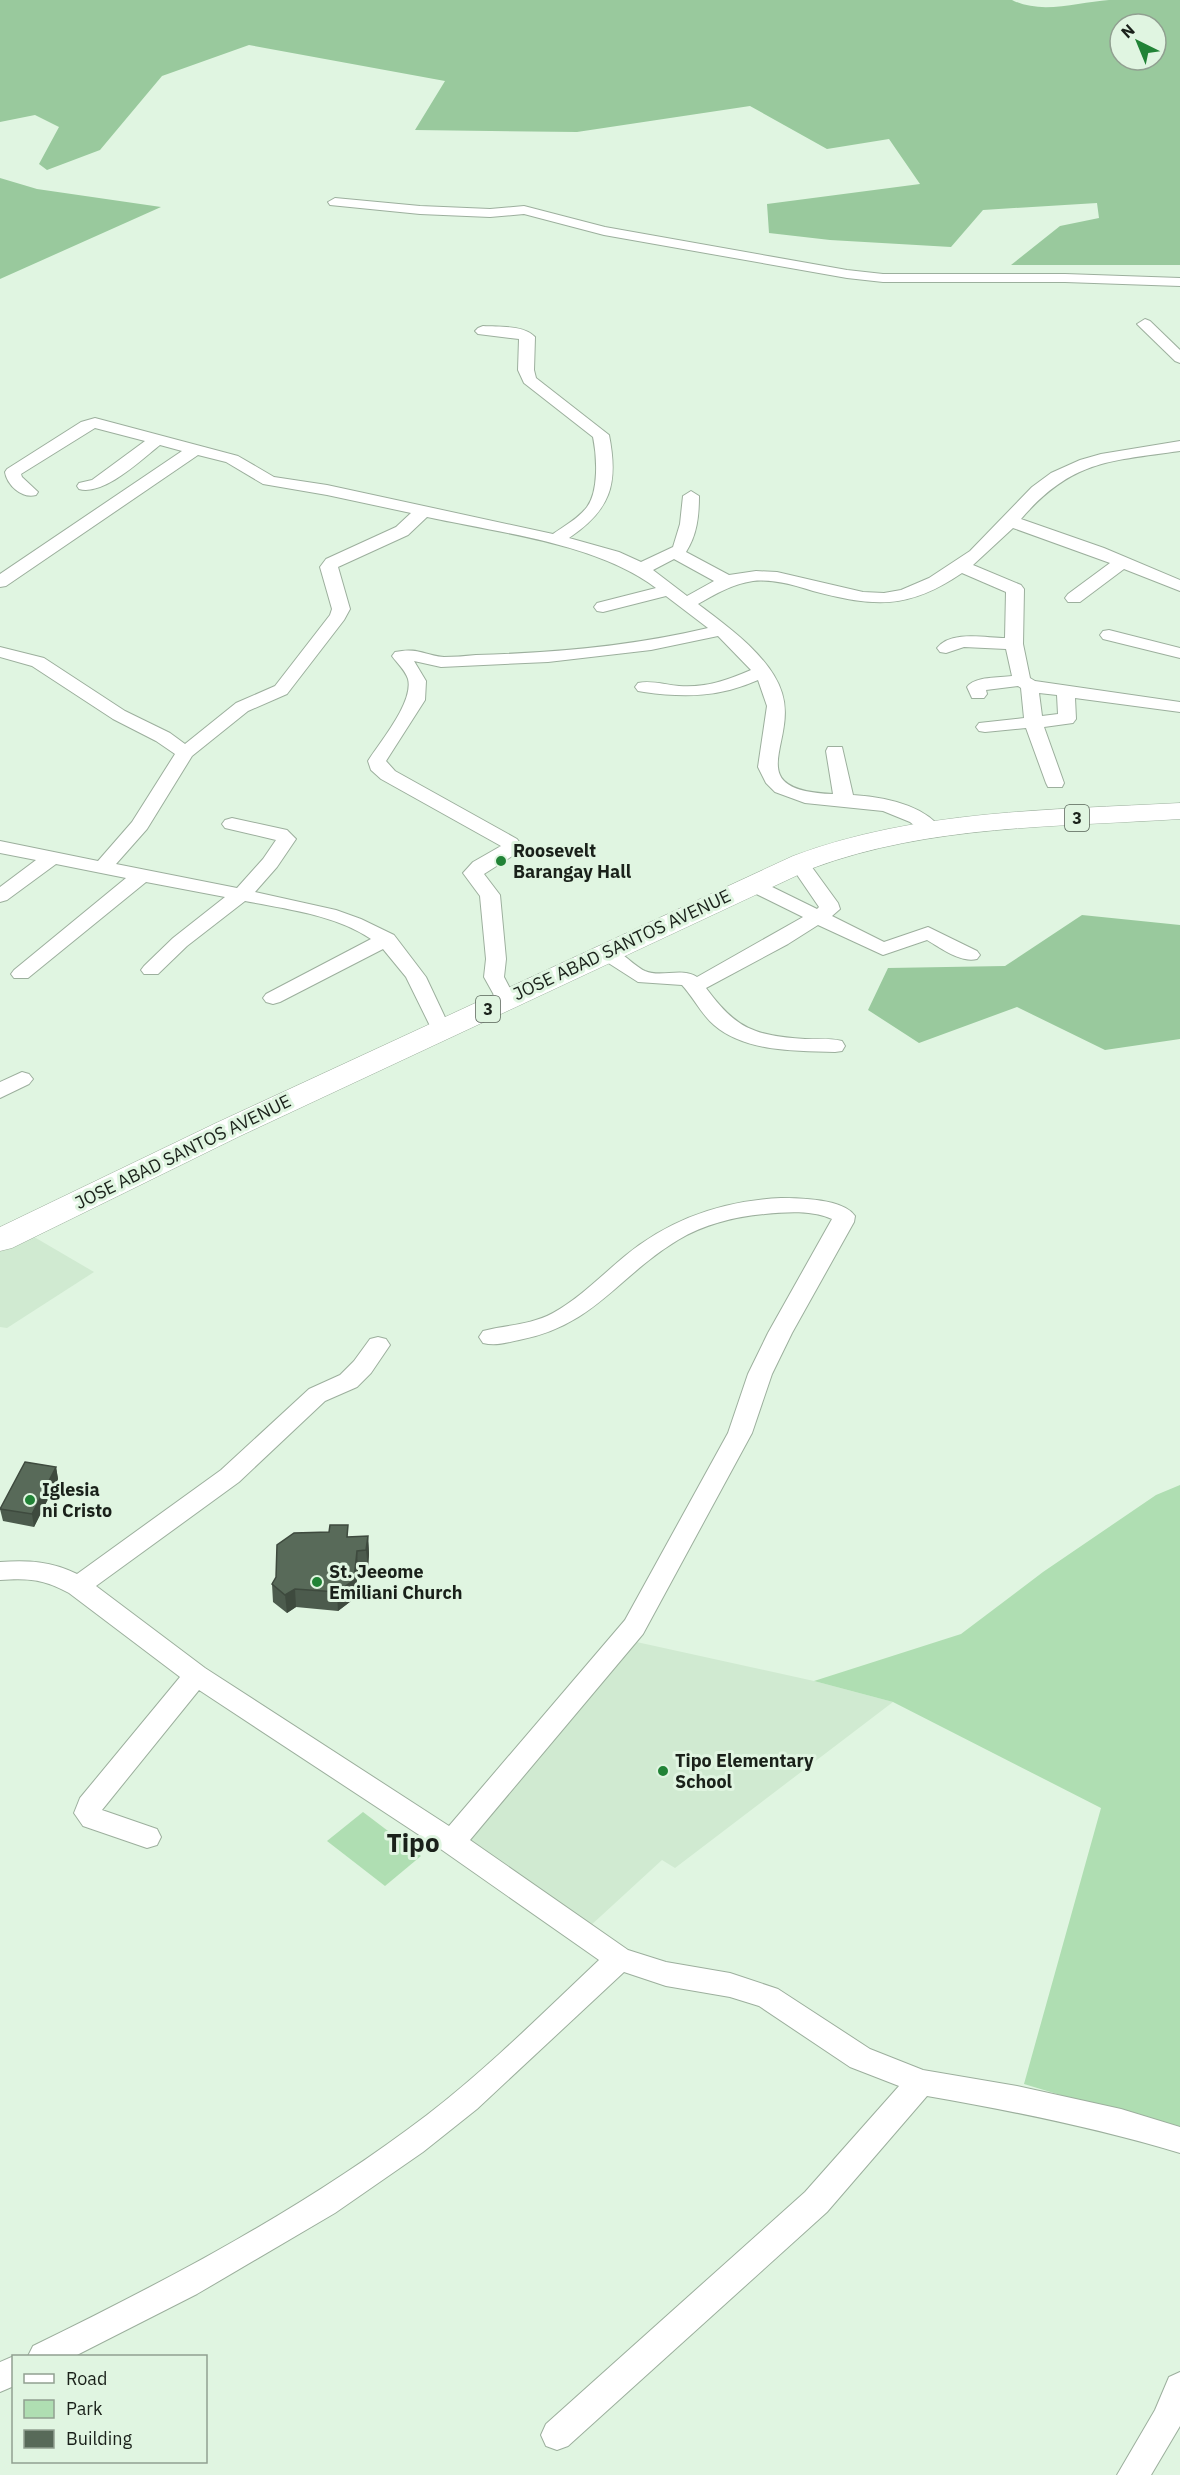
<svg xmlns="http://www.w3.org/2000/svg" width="1180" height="2475" font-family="'IBM Plex Sans',sans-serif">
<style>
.built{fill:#d0ead1}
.green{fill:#afdeb2}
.forest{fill:#99c99d;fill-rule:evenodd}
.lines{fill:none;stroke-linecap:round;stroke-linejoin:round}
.minor-casing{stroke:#9caf9d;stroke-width:2}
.highway-casing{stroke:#9caf9d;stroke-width:1}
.minor{fill:#fff;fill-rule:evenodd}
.highway{fill:#fff;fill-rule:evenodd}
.wall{fill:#4c5b4d}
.shaded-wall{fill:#3e4a3e}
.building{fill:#586a59;stroke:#3e4a3e;stroke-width:1.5}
.poi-dot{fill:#218336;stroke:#e0f5e1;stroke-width:2}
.labels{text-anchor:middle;stroke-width:6;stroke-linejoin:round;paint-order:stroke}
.shield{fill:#e0f5e1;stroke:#556156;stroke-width:1.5}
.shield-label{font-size:16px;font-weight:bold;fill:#1a211a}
.poi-label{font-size:18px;font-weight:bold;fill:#1a211a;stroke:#e0f5e1;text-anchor:start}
.street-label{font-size:18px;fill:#1a211a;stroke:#e0f5e1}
.near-quarter-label{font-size:26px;font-weight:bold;fill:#1a211a;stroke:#e0f5e1}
</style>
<rect width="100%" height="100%" fill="#e0f5e1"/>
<g class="built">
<polygon points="29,1234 94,1272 7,1328 0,1327 0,1249"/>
<polygon points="632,1641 814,1681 893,1702 675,1868 662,1860 589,1927 467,1840"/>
</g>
<g class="green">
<polygon points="1180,1485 1180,2131 1024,2084 1101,1808 893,1702 814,1681 961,1634 1043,1572 1156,1495"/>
<polygon points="363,1812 421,1856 385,1886 327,1841"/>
</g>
<g class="forest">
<path d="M0,0H1012C1041,15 1079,2 1109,0C1133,0 1157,0 1180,0V265H1011L1060,226L1099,218L1097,203L983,210L951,247L830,240L769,233L767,204L920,184L889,139L827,149L750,106L577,132L415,130L445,81L249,45L162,76L100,150L47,170L39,164L59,127L35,115L0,122ZM1120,24H1156V60H1120Z"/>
<polygon points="0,178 37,189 161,207 0,279"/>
<polygon points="1082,915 1180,925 1180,1039 1105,1050 1017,1007 919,1043 868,1010 888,968 1005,966"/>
</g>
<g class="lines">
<g class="minor-casing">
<g id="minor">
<polygon points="335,198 420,206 490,209 524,206 605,227 847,270 883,274 1065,274 1180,278 1180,286 1065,282 883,282 847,278 604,235 524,214 490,217 420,214 330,205 328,202"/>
<polygon points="1145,319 1150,321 1180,350 1180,363 1175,361 1140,327 1137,324"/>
<path d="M483,326C498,327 524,325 535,337L534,370L536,378L609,435C619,485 610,510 569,538L619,552L641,562L673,547L680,524L683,496L691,491L699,496C699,516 697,535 686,552L729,575L756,571L777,572L863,592L884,593L901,590L929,578L970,551L1032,487L1051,473L1080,460L1101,454L1180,441V451C1108,461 1071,461 1021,519L1104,548L1180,580V591L1124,569L1080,602H1068L1065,598L1068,594L1110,563L1013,528L973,565L1021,585L1024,589L1023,644L1030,678L1035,681L1180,702V712L1075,698L1076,719L1073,723L1044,727L1064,783L1062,787H1048L1046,783L1026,728L985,732L979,731L976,727L979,723L1024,718L1021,688L1018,686L986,690L987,694L984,698H972L967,687C975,676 999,678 1012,676L1006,649L964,647L946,653L940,652L937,648C951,630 986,638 1005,638L1006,592L962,573C908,610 874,607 813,591C794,585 773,579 753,581C732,584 716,594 698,604C727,626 771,657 782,693C798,743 738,790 833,794L826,751L828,747H842L853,795C883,797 924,804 943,831L940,835H926L910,822L883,811L805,803L775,792L766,783L758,767L767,706L758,680C720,697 685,698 644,692L638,691L635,687L638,683C651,680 666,685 679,686C706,688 728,680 751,670L718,636L651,650L548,662L441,667L414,661L426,681L425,700L386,761L395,771L517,839L523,847L520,851L484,874L500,895L506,959L504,977L516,1000L513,1004L506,1006L499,1004L484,977L486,959L480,896L463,873L473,862L501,846L381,779L371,770L368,761C380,742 414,702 408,679C405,670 397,663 392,656L395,652C417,647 424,655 444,657C455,657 466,656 476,655C554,653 632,646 708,628L666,596L603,612L597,611L594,607L597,603L656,588C596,543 500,533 427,517L408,535L338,567L350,609L344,620L287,694L248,711L192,756L147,829L116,864L237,888L263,859L276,840L225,828L222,824L225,820L232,818L287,830L296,839L277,867L255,892L336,910L361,919L394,935L426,977L451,1030L448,1034L441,1036L434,1034L406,977L383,949L280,1002L273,1004L266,1002L263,998L266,994L371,939C336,915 286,909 245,901L187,946L158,974H144L141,970L144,966L173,938L225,897L146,882L28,978H14L11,974L14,970L126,878L56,864L7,900L0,902V887L36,860L0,853V841L98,861L132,822L175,754L156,741L113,719L32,666L0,657V647L44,658L125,711L170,733L185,744L236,703L275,686L330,615L332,609L320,567L326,559L396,527L411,513L327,495L263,484L226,462L198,455L6,586L0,587V574L182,451L160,445C141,460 104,496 79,489L77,486L79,483L92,480L145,441L95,428L21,474L22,477L38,492L36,495C22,499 7,485 5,472L7,469L81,422L95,418L238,456L274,477L327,485L553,534C564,526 578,519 587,507C599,491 597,456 593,437L524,383L518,370L519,339L478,334L475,331L478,328ZM674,559L714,581L687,596L653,570ZM1039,693L1057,695L1058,714L1042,716Z"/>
<polygon points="1109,630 1180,648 1180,658 1103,639 1100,635 1103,631"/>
<path d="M799,857L806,859L838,903L840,909L832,916L884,942L928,927L977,951L980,955L977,959C960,963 941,948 927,940L883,955L818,925L788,944L706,988C737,1030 754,1035 805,1039C818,1039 830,1038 842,1041L845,1046L842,1051L835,1052C796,1051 745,1052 714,1025C701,1014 694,998 682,985L638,982L599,957L596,953L599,949C618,944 629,963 645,971C661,978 682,967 697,977L803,917L744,888L741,884L744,880H758L817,909L819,907L789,863L792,859Z"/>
<polygon points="22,1072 29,1074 33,1079 29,1084 0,1098 0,1082"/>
<path d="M781,1198C800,1198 844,1199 855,1216L854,1222L792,1333L772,1374L752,1433L643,1634L470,1840L628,1950L666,1962L730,1973L778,1989L870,2049L923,2070L1017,2086L1121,2109L1180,2127V2153C1097,2128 1013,2111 927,2096L827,2212L568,2446L557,2450L546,2446L541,2435L546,2424L805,2192L899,2086L850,2067L759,2006L730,1997L666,1986L624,1972L477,2109L423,2152L335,2213L197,2294L75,2356H28L33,2346C170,2279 305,2208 427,2115C488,2068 543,2013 599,1960L442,1850L199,1690L102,1810L157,1829L161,1837L157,1845L147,1848L83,1826L74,1813L80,1798L180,1677L69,1593C44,1579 28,1578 0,1580V1562C27,1560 52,1561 77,1574L221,1470L309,1389L340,1375L354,1361L370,1339L378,1337L386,1339L390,1345L371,1373L357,1387L325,1401L239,1482L96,1586L205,1668L449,1826L625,1620L728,1433L748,1374L768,1333L832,1219C812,1210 786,1212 765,1214C734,1217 705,1224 678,1240C618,1276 594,1326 519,1340C506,1343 495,1346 483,1343L479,1337L483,1331C506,1325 531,1325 553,1313C580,1298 602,1275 625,1256C670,1219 722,1201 781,1198Z"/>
<polygon points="14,2356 14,2386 0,2392 0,2362"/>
<polygon points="1180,2372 1180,2426 1151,2475 1117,2475 1155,2410 1169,2377"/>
</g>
</g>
<g class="highway-casing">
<path id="highway" d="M1180,803V819C1058,827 929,825 813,868L238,1137L12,1248L0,1251V1227L216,1123L793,856C916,810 1050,810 1180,803Z"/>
</g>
<use href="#minor" class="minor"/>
<use href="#highway" class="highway"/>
</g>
<g class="wall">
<polygon points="56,1467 58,1479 34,1527 3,1521 0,1509"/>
<polygon points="368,1536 369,1554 368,1568 358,1569 355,1598 338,1611 296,1607 287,1613 273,1602 272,1584 349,1537"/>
</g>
<g class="shaded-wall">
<polygon points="56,1467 58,1479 34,1527 32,1514"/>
<polygon points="368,1536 369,1554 368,1568 366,1550"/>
<polygon points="357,1551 358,1569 355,1598 338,1611 337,1592"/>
<polygon points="295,1589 296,1607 287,1613 285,1595"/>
</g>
<g class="building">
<polygon points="25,1462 56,1467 32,1514 0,1509"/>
<polygon points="330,1525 348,1525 347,1537 368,1536 366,1550 357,1551 354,1580 337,1592 295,1589 285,1595 272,1584 276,1577 277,1545 294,1533 329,1532"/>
</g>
<g class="poi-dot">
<circle cx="501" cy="861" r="6"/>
<circle cx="30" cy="1500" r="6"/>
<circle cx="317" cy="1582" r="6"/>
<circle cx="663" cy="1771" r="6"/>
</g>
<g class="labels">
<g class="shield">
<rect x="1065" y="805" width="24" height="26" rx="4.5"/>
<rect x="476" y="996" width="24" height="26" rx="4.5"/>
</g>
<g class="shield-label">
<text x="1077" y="824">3</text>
<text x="488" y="1015">3</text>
</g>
<g class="poi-label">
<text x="513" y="857">Roosevelt<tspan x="513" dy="21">Barangay Hall</tspan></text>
<text x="42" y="1496">Iglesia<tspan x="42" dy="21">ni Cristo</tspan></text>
<text x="329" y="1578">St. Jeeome<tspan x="329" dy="21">Emiliani Church</tspan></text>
<text x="675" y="1767">Tipo Elementary<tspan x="675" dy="21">School</tspan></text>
</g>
<g class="street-label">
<text transform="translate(622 945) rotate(-25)" y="6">JOSE ABAD SANTOS AVENUE</text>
<text transform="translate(183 1152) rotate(-26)" y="6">JOSE ABAD SANTOS AVENUE</text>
</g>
<g class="near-quarter-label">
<text x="413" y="1852">Tipo</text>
</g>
</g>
<rect x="12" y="2355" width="195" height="108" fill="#e0f5e1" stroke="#91a091" stroke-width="1.5"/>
<rect x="24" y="2374" width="30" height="9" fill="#ffffff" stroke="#91a091" stroke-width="1.5"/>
<text x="66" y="2385" font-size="18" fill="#1a211a">Road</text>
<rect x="24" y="2400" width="30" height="18" fill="#afdeb2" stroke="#91a091" stroke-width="1.5"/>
<text x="66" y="2415" font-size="18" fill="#1a211a">Park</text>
<rect x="24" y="2430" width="30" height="18" fill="#586a59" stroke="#91a091" stroke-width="1.5"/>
<text x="66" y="2445" font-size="18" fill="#1a211a">Building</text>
<g transform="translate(1138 42) rotate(317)"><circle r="28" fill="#e0f5e1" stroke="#91a091" stroke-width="1.5"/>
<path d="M0-4.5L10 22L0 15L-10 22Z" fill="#218336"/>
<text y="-9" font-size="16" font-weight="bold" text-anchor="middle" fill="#1a211a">N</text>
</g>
</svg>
